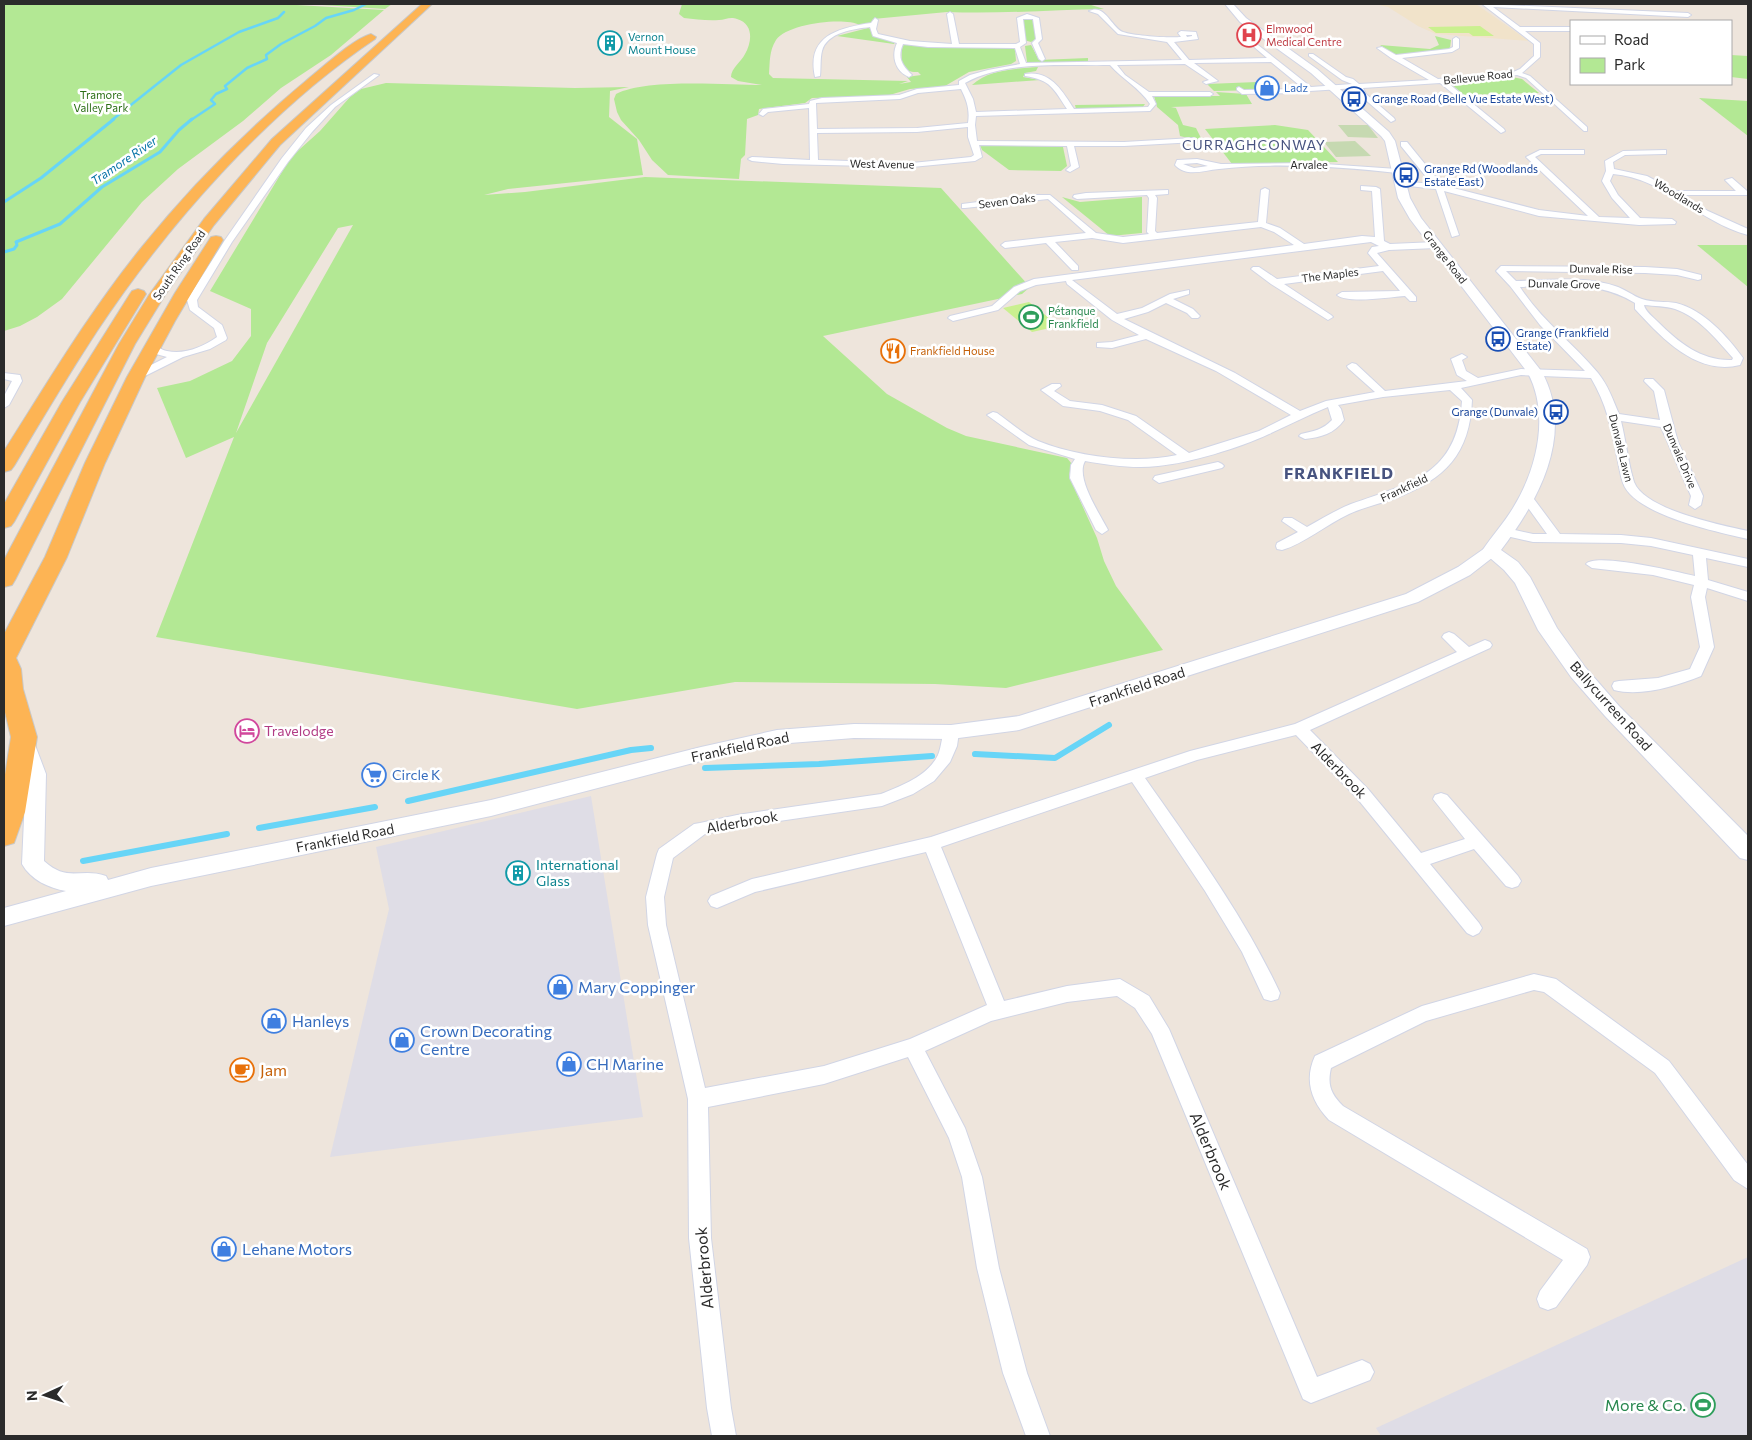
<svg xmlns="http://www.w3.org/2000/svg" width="1752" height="1440" font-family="Commissioner,sans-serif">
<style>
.industrial{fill:#dfdde6}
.education{fill:#f1e3ca}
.green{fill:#b3e894;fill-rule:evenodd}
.cemetery{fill:#c6d9b1}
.pitch{fill:#caf08f}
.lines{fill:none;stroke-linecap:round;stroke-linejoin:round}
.stream-far2{stroke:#67d5f7;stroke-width:2.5}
.stream-far1{stroke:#67d5f7;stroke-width:3}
.stream{stroke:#67d5f7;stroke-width:6}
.minor-casing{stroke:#d1d5e5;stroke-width:2}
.tertiary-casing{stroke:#d1d5e5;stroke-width:2}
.secondary-casing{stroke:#d1d5e5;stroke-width:2}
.trunk-casing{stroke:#c8c8c8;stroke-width:2}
.minor{fill:#fff;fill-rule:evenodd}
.tertiary{fill:#fff;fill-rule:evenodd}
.secondary{fill:#fff;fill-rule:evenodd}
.trunk{fill:#fdb454;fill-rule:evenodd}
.labels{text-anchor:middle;stroke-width:5;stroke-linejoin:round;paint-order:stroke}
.far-health-label{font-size:11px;fill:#be3a42;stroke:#fff;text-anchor:start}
.far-culture-label{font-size:11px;fill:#0d838f;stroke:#fff;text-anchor:start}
.far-street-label{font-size:11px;fill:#2b2b2b;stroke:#fff}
.far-shop-label{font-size:11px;fill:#366cbe;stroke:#fff;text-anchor:start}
.far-park-label{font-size:11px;fill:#2a6e15;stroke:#fff}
.far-transit-label{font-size:11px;fill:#164399;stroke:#fff;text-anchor:start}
.far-leisure-label{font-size:11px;fill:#27864d;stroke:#fff;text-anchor:start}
.far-food-label{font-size:11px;fill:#c56008;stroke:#fff;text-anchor:start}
.far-water-label{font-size:12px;font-style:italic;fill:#0372a6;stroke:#fff}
.far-quarter-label{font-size:14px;letter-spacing:1px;fill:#47537f;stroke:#fff}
.street-label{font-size:14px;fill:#2b2b2b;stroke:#fff}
.hotel-label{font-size:14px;fill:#b23c85;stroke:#fff;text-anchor:start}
.shop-label{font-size:14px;fill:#366cbe;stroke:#fff;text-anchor:start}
.culture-label{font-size:14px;fill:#0d838f;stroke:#fff;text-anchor:start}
.far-district-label{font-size:16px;font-weight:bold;letter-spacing:1px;fill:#47537f;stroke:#fff}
.near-shop-label{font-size:16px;fill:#366cbe;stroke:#fff;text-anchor:start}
.near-food-label{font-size:16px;fill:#c56008;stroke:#fff;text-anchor:start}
.near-street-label{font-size:16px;fill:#2b2b2b;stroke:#fff}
.near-leisure-label{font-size:16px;fill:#27864d;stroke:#fff;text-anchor:end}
</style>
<rect width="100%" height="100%" fill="#eee5dc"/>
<g class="industrial">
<polygon points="591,796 643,1117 330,1157 389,909 376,847"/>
<polygon points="1748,1257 1748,1436 1381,1436 1376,1428"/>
</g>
<polygon class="education" points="1374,4 1476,4 1529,41 1436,34 1418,26 1388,7"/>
<g class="green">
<polygon points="4,4 279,4 384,10 331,55 281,88 243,121 178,169 142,202 62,299 37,317 20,326 4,331"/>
<polygon points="306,4 392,4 385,9"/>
<path d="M682,4H1088L1104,9C1051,10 999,14 947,12L873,19L871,23L860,25C844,17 788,23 776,40C769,51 770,62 769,74L773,78L908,81L899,84L911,82L907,77L921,75L918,72C900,73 901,60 902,46L905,44L1013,48L1015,49L1016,61L1011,64L969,72L945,86L910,89L886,96L812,98L805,103L759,109L758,115L747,119L745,155L741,159L739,179L668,175L652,160L639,140L621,120L617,112L614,99L616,94C647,78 726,85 762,85L738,81L731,77C731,68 741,62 745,54C752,42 754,24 737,19C730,16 725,20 719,20C707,21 695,19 684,18L679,14Z"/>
<polygon points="1024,19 1033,19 1036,39 1031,42 1024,40"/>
<polygon points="868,28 871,29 871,33 874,36 895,42 894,44 837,36"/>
<polygon points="1435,36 1451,40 1450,48 1436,52 1396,55 1380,45 1430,49 1439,45"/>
<polygon points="1031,45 1039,60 1088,58 1088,62 1027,62 1025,46"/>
<polygon points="1731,55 1748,56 1748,79 1731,77"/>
<path d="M1038,67L1036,71L1025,73L1023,77L1040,80L972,85C989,69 1015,69 1038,67Z"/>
<polygon points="1512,77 1522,79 1539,93 1464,95 1450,83"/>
<polygon points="1257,82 1264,90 1214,91 1207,84"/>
<path d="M386,83L575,88L629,87L610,91L609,117L637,139L643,175L508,189L484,195L525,192L645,177L941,188L1030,287L1022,294L823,336L887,394L947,428L966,436L1067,458L1072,464L1069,475L1072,483L1097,538L1104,561L1116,586L1163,650L1006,688L935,684L735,682L577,709L156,637L234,437L186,458L157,388L190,381L232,361L251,336V309L210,291L291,157L320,131L350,97L361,89ZM353,225L236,433L267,343L338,228Z"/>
<polygon points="1216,92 1246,94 1252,104 1171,107 1176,108 1183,125 1196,128 1203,142 1180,136 1178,125 1157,107 1154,96 1220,96"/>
<polygon points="1699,98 1748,101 1748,136"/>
<polygon points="1145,104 1142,108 1076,109 1075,105"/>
<polygon points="1275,125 1308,130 1338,162 1232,164 1205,129"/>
<polygon points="980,145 1063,147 1067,166 1061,171 1009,170 982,150"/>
<polygon points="1062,197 1080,202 1142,197 1142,233 1110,236"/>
<polygon points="1697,245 1748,245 1748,287"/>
</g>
<g class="cemetery">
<polygon points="1338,125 1368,125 1378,138 1348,137"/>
<polygon points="1355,141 1371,156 1336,157 1324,142"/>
</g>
<g class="pitch">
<polygon points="1480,26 1494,36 1473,36 1469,33 1436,33 1428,27"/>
<polygon points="1029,302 1059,326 1032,332 1003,308"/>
</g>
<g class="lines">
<g class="stream-far2">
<polyline points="112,120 181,65 239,32 278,18 284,12"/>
<polyline points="191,120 215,104 211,100 216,94 227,89 225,86 247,68 267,59 266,55 281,44 315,26 326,18 354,10 366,4"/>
</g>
<g class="stream-far1">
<polyline points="4,202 41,178 114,119"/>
<polyline points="4,252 14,249 17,245 16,242 60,224 102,187 160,152 179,130 192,119"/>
</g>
<g class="stream">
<polyline points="975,754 1055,758 1109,725"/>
<polyline points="705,768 819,764 932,756"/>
<polyline points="408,801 631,750 651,748"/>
<polyline points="259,828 375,807"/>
<polyline points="83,861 227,834"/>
</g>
<g class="minor-casing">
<g id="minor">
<path d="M1482,4L1688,13L1691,15L1688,17L1493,7L1520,27H1571V31H1525L1540,43V57L1522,73L1530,76L1587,127V131H1584L1526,78L1517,75L1448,83L1504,129L1505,131L1501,133L1440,83L1363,88L1366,94L1394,118L1395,120L1391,122L1361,96L1360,92L1356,88L1310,91L1305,93L1242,94L1237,90V88L1239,87L1244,90L1304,89L1271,62L1194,63L1218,81L1206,84L1203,82L1209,80L1185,64L1117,65L1125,75L1149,92H1210L1213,94L1210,96H1152L1156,104L1150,111L976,116L975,125L977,141L1124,142L1193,138L1197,140L1196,142L1124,146H1074L1079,167L1070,172L1066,170L1071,166L1067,146L979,145L982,157L975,161L912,167L783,164L752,161L748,159L752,157L810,160L809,108L768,112L763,116L759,114L763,109L809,104L810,101L822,98L899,95L917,89L959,85V81L970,75L988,70L1020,64L1015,48L928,47L903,44C897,58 902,65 912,75L909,77C895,71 891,56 897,43L873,36L870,27C854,29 827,32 822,51C820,59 821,68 820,76L815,77C806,36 838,28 871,23L875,18L878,20L876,29L878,34L910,41L952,44L947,14L950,12L953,14L959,44H1016L1020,42L1017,18L1027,14L1039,18L1042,39L1038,43L1045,59L1042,61L1039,59L1032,43L1036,39L1033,19H1023L1026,43L1020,47L1026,63L1182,60L1167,42L1118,34L1098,14L1089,11C1105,3 1111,27 1123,32C1134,36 1169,38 1181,37L1178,33L1181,31L1196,32L1198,39L1174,42L1189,60L1267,58L1253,46L1258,45L1311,87L1352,84L1342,80L1309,56V54H1313L1346,77L1353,79L1359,84L1429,80L1391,58L1377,48L1382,47L1396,55L1449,49L1453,47V39L1456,37L1459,39V48L1452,52L1402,58L1438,79L1511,73L1520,69L1534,56V44ZM1186,35H1192V36L1187,37ZM1110,65C1122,79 1140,88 1150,104L1148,107L1074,109C1062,90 1050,70 1025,74V76C1051,80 1053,88 1067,109L976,112L973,99L965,83C1007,60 1063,66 1110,65ZM961,89C967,101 970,110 968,123L917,128L817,129L816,103L900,99L918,93ZM968,127V137L974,155L971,157L912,163L818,160L817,133L917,132Z"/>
<path d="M374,74L379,75L335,107L312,132L288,162L232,242L197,300L198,307L222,325L227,338L226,340L210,349L183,357L141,378H133L132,376L133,374L167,357L156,354L148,349V345L152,344C157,346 161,350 167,351C184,355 203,347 217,337L214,328L190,310L187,300L225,240L282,158L306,128L331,105Z"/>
<path d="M1401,142H1407L1442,185L1539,210L1588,216L1526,157L1540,150H1584V154H1541L1535,157L1599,217L1630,218L1612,198L1602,181L1606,171L1605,161L1623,151L1666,150V154H1663L1625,155L1613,162L1614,169L1647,176L1675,191H1736L1725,180L1732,178L1747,191V195H1682L1708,211L1748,229V235C1699,222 1664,178 1613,174L1610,181L1618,195L1640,218L1672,219L1676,222L1675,224L1639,225L1539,216L1444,191L1459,235L1452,237L1436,189L1400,185L1396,183L1400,181L1432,184L1401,146Z"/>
<path d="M1197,159L1221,164L1310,163L1397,169L1401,171L1397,173C1341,167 1275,162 1219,169C1204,170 1187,178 1175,165L1177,160ZM1197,163L1208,166L1194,168L1183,164Z"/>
<path d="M1361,186L1376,187L1380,189L1384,241L1390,244L1436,242L1440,245L1436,248L1389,250L1377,253L1416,297V301H1410L1405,296C1390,297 1348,304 1337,295L1342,292L1400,291L1383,271L1284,284L1331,315L1333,317L1328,320L1271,284L1251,269L1253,267H1259L1277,279L1379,266L1368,253L1372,247L1379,246L1371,242L1072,280L1117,314L1142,308L1170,294L1189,290V294L1173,299L1193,309L1200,316L1198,318H1192L1187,313L1166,303L1148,312L1124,319L1235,373L1300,411L1326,401L1375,392L1348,368L1347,366L1352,363L1356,364L1385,391L1467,381L1457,375L1451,359L1462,354L1467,357L1462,360L1466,371L1478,378L1521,369L1585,371L1540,325L1510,286L1496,271L1501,266L1645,267L1677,269L1701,275V279L1698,280L1677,275L1645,273L1506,271L1516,281C1549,280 1584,276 1615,286C1625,289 1633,296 1642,299C1653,303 1666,301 1676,303C1704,310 1727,336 1743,358L1740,365C1696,376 1661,337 1635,309V303C1599,281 1560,285 1520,287C1541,320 1573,343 1598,373C1608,385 1613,400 1619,414L1660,420L1654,391L1644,381L1645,379H1653L1664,390L1678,442L1703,496L1701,505L1695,509L1689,505L1691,496L1661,427L1621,421C1626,441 1628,463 1634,482C1645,510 1721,525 1748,531V539C1718,532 1634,515 1623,483C1620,475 1619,465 1617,457C1612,429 1606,403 1591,378L1521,375L1461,388L1472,400C1470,454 1445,479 1396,498C1380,504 1364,507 1349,514C1327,524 1304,544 1282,550L1277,549L1276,546L1277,543L1298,532L1282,521L1284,518H1292L1307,527C1321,519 1336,510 1351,504C1411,483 1457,475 1462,401L1450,390L1383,397L1338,405L1341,409L1344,420C1334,434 1321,437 1305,439L1299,436L1301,434C1313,431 1323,430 1332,420L1328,407C1308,415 1289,425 1269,434C1239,448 1190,463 1158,466C1134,469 1109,465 1085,461C1075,478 1100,514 1108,530L1102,534L1096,530L1070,478L1071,465L1075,459L1029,445L987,415L993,412L997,413C1010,422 1024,435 1038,441C1077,457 1136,464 1177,455L1128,420L1100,411L1063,406L1041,390L1052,384H1060L1061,386L1054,391L1070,401L1102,405L1136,416L1189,453L1259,431L1291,415L1216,371L1146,339L1112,348L1097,347V343L1112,342L1139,335L1112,320L1067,284L1066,281L1036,285L1020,291L998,310L953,321L948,318L950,316L992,306L1014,287L1034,279L1294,245L1274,232L1261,227L1123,243L1092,238L1055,242L1078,266V270H1072L1046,243L1005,248L1001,245L1005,242L1086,233L1048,199L965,208H962V204L1035,195H1050L1096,233L1123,237L1149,234L1147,232L1149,198L1147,195L1077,199L1073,197L1074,195L1086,193L1168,190V194L1155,195L1157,198L1155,231L1157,233L1258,222L1261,190L1265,188L1269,190L1266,223L1280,228L1304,244L1362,236L1375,237L1372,191L1361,190ZM1644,305C1654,306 1666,306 1675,309C1699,317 1717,340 1733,358L1732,360C1702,361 1679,343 1658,322C1653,317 1645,311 1644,305Z"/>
<polygon points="4,373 20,375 22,381 9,405 4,408 4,396 12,381 4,379"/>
<polygon points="1218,462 1222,464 1224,466 1222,468 1159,483 1153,479 1155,476"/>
<path d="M1527,494L1531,495L1560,534L1621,535L1651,538L1748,559V567L1706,558L1708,580L1748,592V601L1707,588L1705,597L1714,647L1701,676C1676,686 1641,697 1614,690L1612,686L1614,682L1619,681L1658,678L1690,669L1700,647L1691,597L1694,585L1653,575L1592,568L1586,564C1595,552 1678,572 1695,576L1693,555L1651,546L1621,543L1533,542L1502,535L1500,532L1506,528L1533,534H1547L1521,498Z"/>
<path d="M1449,632L1454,634L1469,647L1485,640L1490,642L1492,645L1490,648L1310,730L1368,789L1421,853L1465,839L1433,799L1435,795L1441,793L1447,795L1518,876L1521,881L1518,886L1512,888L1506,886L1474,849L1430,864L1479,923L1482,928L1479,933L1473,936L1467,933L1356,797L1296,735L1197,760L1145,778C1194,848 1244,916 1280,993L1278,999L1271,1001L1264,999L1242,952L1205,891L1132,782L941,847L1004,1001L1067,986L1120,979L1149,996L1169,1029L1317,1377L1362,1360L1370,1364L1374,1372L1370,1380L1311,1403L1303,1399L1152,1034L1135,1008L1117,996L1067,1002L991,1021L925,1051L965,1128L982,1177L999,1268L1027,1373L1050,1436H1026L1003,1373L977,1268L962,1177L949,1138L908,1057L824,1084L708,1107L711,1238L731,1408L736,1436H712L707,1408L689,1238L688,1099L648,925L646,897L657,854L659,849L694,824L700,823L737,815L881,794C901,786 928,776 938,755C942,746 941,736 946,728L951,726L956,728L959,732L957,746L950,762L934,781L913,794L882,806L737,827L705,834L673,858L664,897L666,925L705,1088L824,1066L910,1039L987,1005L926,852L755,892L717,908L711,906L708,901L711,896L752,879L931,837L1190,751L1295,724L1457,652L1442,637L1444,634Z"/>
<path d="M1534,974L1556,979L1669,1061L1748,1165V1189L1734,1180L1655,1073L1544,992L1534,990L1426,1021L1331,1068C1327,1085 1331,1094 1343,1106L1587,1249L1590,1257L1587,1265L1556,1307L1548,1310L1540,1307L1537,1299L1540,1291L1563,1260L1329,1120C1311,1101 1304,1080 1315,1056L1422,1006Z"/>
</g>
</g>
<g class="tertiary-casing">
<path id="tertiary" d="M1491,546L1497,548L1499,551L1497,554L1470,575L1418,602L1019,730L951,739L854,738L777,744L701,761L491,816L151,886L4,926V908L66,891C49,888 31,880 22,864L26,774L15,742L18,737L25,735L32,737L46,774L44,861C68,883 81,867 106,876L108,880L151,868L491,800L701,747L777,730L854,724L951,725L1019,716L1406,594L1458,567L1485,548Z"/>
</g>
<g class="secondary-casing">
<path id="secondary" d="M1225,4H1233L1246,18L1317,69L1389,132L1395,141L1410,198L1421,218L1542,372C1575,434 1539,500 1501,550L1518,562L1530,577L1557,628L1585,667L1619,706L1748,836V860L1740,858L1605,716L1571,677L1538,630L1515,583L1504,570L1482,551C1492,536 1504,523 1513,508C1537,469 1550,415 1528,373L1410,219L1398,198L1385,141L1381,136L1311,73L1240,22Z"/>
</g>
<g class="trunk-casing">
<g id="trunk">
<polygon points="422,4 432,4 280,145 214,225 165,295 135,344 15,580 12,585 4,587 4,560 119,344 149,295 204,219 272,139"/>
<path d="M371,34L376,37L375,39C268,111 168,224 97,331C68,375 41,421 14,466L11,470L4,472V451C48,382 90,311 142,247C190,187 247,130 307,80C322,68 353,39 371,34Z"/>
<polygon points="216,236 221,237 223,240 175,321 145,377 105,463 67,557 16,658 21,669 23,689 37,737 25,812 14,843 4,846 4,781 11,737 4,708 4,634 45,557 85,463 127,377 175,293 211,237"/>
<polygon points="138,289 144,291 146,294 80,402 14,522 11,526 4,528 4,504 62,402 130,294 132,291"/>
</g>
</g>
<use href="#minor" class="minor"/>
<use href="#tertiary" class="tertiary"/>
<use href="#secondary" class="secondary"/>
<use href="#trunk" class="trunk"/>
</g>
<defs>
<g id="hospital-ring" transform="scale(1.25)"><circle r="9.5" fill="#fff" stroke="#e0444e" stroke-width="1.5"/><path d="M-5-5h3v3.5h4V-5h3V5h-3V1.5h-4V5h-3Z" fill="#e0444e"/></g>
<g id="building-ring" transform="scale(1.25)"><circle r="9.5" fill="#fff" stroke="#0f9aa8" stroke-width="1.5"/><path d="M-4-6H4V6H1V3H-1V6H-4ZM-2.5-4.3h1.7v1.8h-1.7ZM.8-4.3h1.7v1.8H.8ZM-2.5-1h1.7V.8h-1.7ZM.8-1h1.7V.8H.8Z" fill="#0f9aa8"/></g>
<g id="shop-ring" transform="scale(1.25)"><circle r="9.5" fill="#fff" stroke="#3f7fe0" stroke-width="1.5"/><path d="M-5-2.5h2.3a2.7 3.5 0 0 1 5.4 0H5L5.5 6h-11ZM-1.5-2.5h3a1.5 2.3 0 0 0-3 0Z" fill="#3f7fe0"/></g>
<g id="bus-ring" transform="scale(1.25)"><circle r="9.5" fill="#fff" stroke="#1a4fb4" stroke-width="1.5"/><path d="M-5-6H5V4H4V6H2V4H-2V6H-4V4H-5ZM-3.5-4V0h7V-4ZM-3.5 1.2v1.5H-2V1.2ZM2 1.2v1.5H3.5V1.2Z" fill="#1a4fb4"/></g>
<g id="stadium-ring" transform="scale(1.25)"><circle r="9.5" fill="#fff" stroke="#2e9e5b" stroke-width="1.5"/><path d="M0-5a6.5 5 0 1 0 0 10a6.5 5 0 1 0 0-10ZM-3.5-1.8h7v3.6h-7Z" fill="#2e9e5b"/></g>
<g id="restaurant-ring" transform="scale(1.25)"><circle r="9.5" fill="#fff" stroke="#e8710a" stroke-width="1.5"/><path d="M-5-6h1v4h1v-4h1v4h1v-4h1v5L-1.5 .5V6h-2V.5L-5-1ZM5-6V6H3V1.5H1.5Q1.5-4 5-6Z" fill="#e8710a"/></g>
<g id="hotel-ring" transform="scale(1.25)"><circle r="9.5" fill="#fff" stroke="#d1479c" stroke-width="1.5"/><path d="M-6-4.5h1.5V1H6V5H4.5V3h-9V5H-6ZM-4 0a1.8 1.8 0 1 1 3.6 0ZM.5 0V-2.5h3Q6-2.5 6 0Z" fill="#d1479c"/></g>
<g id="supermarket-ring" transform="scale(1.25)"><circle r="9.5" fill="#fff" stroke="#3f7fe0" stroke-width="1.5"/><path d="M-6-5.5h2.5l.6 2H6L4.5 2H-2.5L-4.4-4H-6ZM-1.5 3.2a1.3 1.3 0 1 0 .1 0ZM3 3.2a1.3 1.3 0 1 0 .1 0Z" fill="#3f7fe0"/></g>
<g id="cafe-ring" transform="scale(1.25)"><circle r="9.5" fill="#fff" stroke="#e8710a" stroke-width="1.5"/><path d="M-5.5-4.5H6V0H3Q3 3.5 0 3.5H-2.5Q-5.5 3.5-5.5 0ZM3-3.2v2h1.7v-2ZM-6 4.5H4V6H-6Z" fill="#e8710a"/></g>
</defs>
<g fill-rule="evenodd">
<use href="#hospital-ring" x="1249" y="35"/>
<use href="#building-ring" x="610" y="43"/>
<use href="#shop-ring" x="1267" y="88"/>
<use href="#bus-ring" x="1354" y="99"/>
<use href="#bus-ring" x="1406" y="175"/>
<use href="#stadium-ring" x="1031" y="317"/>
<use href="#bus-ring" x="1498" y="339"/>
<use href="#restaurant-ring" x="893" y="351"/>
<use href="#bus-ring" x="1556" y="412"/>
<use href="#hotel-ring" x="247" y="731"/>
<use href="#supermarket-ring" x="374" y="775"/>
<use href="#building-ring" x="518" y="873"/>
<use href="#shop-ring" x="560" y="987"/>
<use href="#shop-ring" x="274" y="1021"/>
<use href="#shop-ring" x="402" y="1040"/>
<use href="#shop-ring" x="569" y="1064"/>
<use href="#cafe-ring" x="242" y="1070"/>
<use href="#shop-ring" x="224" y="1249"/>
<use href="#stadium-ring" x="1703" y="1405"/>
</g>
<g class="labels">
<g class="far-health-label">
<text x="1266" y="33">Elmwood<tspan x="1266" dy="13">Medical Centre</tspan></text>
</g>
<g class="far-culture-label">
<text x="628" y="41">Vernon<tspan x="628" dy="13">Mount House</tspan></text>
</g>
<g class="far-street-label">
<text transform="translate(1478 77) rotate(-6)" y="4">Bellevue Road</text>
<text transform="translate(882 164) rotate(1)" y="4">West Avenue</text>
<text x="1309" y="169">Arvalee</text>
<text transform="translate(1679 196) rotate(31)" y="4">Woodlands</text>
<text transform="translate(1007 201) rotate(-7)" y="4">Seven Oaks</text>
<text transform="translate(1445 257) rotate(52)" y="4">Grange Road</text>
<text transform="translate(179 265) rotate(-55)" y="4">South Ring Road</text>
<text transform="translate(1601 269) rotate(1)" y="4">Dunvale Rise</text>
<text transform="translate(1330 275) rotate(-7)" y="4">The Maples</text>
<text transform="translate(1564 284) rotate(1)" y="4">Dunvale Grove</text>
<text transform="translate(1621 448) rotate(76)" y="4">Dunvale Lawn</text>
<text transform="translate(1680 456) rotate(67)" y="4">Dunvale Drive</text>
<text transform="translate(1404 488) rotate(-25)" y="4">Frankfield</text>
</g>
<g class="far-shop-label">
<text x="1284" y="92">Ladz</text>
</g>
<g class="far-park-label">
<text x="101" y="99">Tramore<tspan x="101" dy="13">Valley Park</tspan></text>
</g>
<g class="far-transit-label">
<text x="1372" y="103">Grange Road (Belle Vue Estate West)</text>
<text x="1424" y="173">Grange Rd (Woodlands<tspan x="1424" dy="13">Estate East)</tspan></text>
<text x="1516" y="337">Grange (Frankfield<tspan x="1516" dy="13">Estate)</tspan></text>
<text x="1538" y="416" text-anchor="end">Grange (Dunvale)</text>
</g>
<g class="far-leisure-label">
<text x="1048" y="315">Pétanque<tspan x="1048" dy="13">Frankfield</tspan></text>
</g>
<g class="far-food-label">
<text x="910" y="355">Frankfield House</text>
</g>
<g class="far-water-label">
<text transform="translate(124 161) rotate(-34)" y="4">Tramore River</text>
</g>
<g class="far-quarter-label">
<text x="1254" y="150">CURRAGHCONWAY</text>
</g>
<g class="street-label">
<text transform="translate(1137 687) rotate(-18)" y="5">Frankfield Road</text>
<text transform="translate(1611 706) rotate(48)" y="5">Ballycurreen Road</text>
<text transform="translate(740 747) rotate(-12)" y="5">Frankfield Road</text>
<text transform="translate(1339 770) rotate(46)" y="5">Alderbrook</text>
<text transform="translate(742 822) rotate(-10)" y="5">Alderbrook</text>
<text transform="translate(345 838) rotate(-11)" y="5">Frankfield Road</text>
</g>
<g class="hotel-label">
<text x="264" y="736">Travelodge</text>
</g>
<g class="shop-label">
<text x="392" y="780">Circle K</text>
</g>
<g class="culture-label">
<text x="536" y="870">International<tspan x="536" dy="16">Glass</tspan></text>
</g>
<g class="far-district-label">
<text x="1339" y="479">FRANKFIELD</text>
</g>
<g class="near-shop-label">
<text x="578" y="993">Mary Coppinger</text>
<text x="292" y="1027">Hanleys</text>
<text x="420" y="1037">Crown Decorating<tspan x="420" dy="18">Centre</tspan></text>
<text x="586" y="1070">CH Marine</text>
<text x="242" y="1255">Lehane Motors</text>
</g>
<g class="near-food-label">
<text x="260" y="1076">Jam</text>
</g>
<g class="near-street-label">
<text transform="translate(1211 1151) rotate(67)" y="6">Alderbrook</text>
<text transform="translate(704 1268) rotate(-95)" y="6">Alderbrook</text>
</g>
<g class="near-leisure-label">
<text x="1686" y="1411">More &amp; Co.</text>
</g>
</g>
<rect width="1752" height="1440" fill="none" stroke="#2b2b2b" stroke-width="10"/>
<rect x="1570" y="20" width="162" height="65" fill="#ffffff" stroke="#aaaaaa"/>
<rect x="1580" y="36" width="25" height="8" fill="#ffffff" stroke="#aaaaaa"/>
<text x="1614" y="45" font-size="15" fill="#2b2b2b">Road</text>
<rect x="1580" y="58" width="25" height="15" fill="#b3e894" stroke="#aaaaaa"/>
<text x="1614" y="70" font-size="15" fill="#2b2b2b">Park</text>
<g transform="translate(45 1395) rotate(267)" stroke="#ffffff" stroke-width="4" paint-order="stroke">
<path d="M0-4L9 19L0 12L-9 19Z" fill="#2b2b2b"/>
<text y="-8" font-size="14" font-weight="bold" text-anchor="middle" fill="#2b2b2b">N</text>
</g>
</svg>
